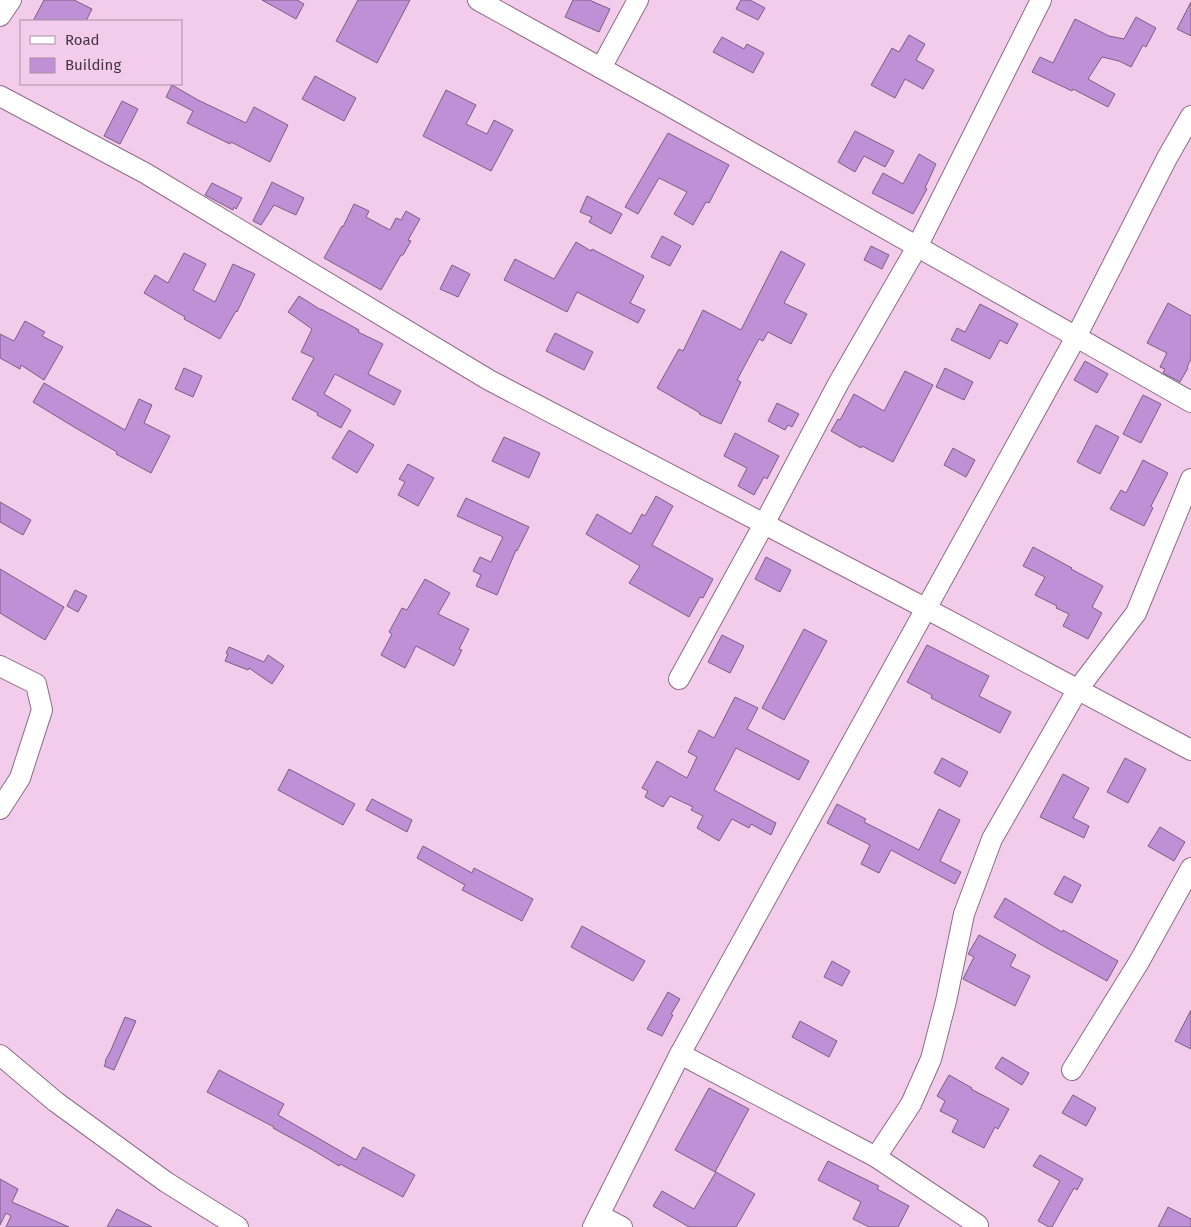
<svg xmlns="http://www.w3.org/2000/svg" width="1191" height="1227" font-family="'Fira Sans',sans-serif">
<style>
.building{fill:#bf90d5;stroke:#776182}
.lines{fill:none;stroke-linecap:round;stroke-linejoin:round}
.minor-casing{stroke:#8f6d87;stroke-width:22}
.minor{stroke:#fff;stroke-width:20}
</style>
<rect width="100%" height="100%" fill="#f2ccea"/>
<g class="building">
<polygon points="44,0 74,0 92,9 86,21 33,21"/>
<polygon points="262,0 297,0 304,4 296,19"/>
<polygon points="358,0 410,0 377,63 336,41"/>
<polygon points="573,0 589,0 610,9 599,32 565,17"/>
<polygon points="741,0 750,0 765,8 758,20 736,9"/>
<polygon points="1191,2 1191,36 1177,29"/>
<polygon points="1136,17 1156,28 1146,47 1143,45 1131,67 1119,61 1102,57 1088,79 1115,94 1108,107 1073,89 1072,91 1032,72 1040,57 1053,63 1075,19 1109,36 1124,39"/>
<polygon points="909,35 925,44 916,60 934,70 923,89 905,79 895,98 871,85 892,48 899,52"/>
<polygon points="722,37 744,49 747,44 764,53 753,73 713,52"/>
<polygon points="315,76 356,98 344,121 302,99"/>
<polygon points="172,85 198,100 246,123 254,107 288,125 270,162 231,142 230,144 187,123 193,111 166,97"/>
<polygon points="446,90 476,105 466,124 487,134 494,120 513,130 491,171 423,136"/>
<polygon points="122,101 138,109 120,144 104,136"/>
<polygon points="855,131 894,151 885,167 864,156 855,172 838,162"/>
<polygon points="668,133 729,165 709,203 706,202 693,225 674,214 687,192 659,178 638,214 625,207"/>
<polygon points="919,154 936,164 925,188 927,189 913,214 872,193 883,173 903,184"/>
<polygon points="272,182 304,198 296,215 274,205 261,225 253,221"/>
<polygon points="212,183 242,198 236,209 234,207 233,210 205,195"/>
<polygon points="587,196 622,214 611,234 589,222 592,217 580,212"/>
<polygon points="354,204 369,211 366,217 390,230 396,218 401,220 406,211 420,219 408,240 411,241 403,255 401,255 381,290 324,258 342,226 343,227"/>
<polygon points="662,236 681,246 670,266 651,257"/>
<polygon points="576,242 591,251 592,249 644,276 630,303 645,310 638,323 577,292 567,312 504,280 515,259 554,279"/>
<polygon points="871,246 889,255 882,269 864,260"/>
<polygon points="781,251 805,264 784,303 807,314 791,344 768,332 763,341 759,339 737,380 741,382 721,424 699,414 700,413 657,388 679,349 683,351 703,310 741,330"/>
<polygon points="184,253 206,264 193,290 215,302 233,264 255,274 237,312 236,311 220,339 184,319 185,317 144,293 155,275 168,283"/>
<polygon points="452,265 470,274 458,297 440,289"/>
<polygon points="299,296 321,310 321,309 359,330 358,332 383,344 368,374 401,391 394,405 335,374 324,394 351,410 341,428 317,415 318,413 292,399 314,358 301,352 312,329 288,312"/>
<polygon points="1168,303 1191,316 1191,359 1187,367 1188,368 1180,382 1163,373 1165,369 1160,367 1167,353 1147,343"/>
<polygon points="980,304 1018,324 1007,344 1000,340 990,359 951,340 957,328 965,332"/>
<polygon points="25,321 45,332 42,336 63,347 44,380 21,365 20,369 0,358 0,334 14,341"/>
<polygon points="555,333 593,352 584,370 546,351"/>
<polygon points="1085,361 1108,374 1097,393 1074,380"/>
<polygon points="184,368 202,376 193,397 175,389"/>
<polygon points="945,368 973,382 964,400 936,387"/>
<polygon points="905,371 933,385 893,462 862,446 861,448 831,431 838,419 840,420 854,394 884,411"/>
<polygon points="44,383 125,430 139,399 152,405 144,423 170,436 151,473 116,454 117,452 74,427 33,402"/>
<polygon points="1143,395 1161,404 1141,443 1123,434"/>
<polygon points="777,403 799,414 792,427 788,425 785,430 768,421"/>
<polygon points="1096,425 1119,437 1100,474 1077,462"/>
<polygon points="349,430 374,445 357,473 332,458"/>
<polygon points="735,433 779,456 767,479 764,477 754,495 738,486 747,468 724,456"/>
<polygon points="504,437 540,453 529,478 492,461"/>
<polygon points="953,448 975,460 966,477 944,465"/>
<polygon points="1143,460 1168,473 1151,506 1153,508 1144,526 1110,509 1121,490 1126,493"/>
<polygon points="408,464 434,478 418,506 398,495 405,482 399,479"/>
<polygon points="656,496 673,506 652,545 713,579 703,598 700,597 689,617 629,583 640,566 586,534 597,514 631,534 642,514 645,516"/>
<polygon points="466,498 529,527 517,551 516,550 497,595 476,586 481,575 473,571 480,557 491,562 503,537 457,516"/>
<polygon points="0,502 31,520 23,535 0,522"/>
<polygon points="1033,547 1072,568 1071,569 1103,586 1092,607 1102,613 1088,639 1063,626 1069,614 1056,608 1057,606 1035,595 1045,577 1023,566"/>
<polygon points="766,557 791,570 780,592 755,579"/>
<polygon points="0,569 64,607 45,640 0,613"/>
<polygon points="425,579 450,593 438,614 469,629 459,649 462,650 454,666 416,646 405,668 381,655 392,634 389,632 402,608 407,610"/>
<polygon points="75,590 87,596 78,612 67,606"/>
<polygon points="804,629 827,641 784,720 762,708"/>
<polygon points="722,635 744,646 730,673 708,662"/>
<polygon points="927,645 989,676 979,696 1011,712 1000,733 931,698 932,695 907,682"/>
<polygon points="229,647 264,662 268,655 284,666 272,684 249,668 248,670 225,661 228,654 226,653"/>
<polygon points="735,697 758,708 747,729 809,761 799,780 736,748 714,790 776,823 771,835 751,824 749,828 732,819 719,841 697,828 703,816 691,810 693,807 670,796 663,807 645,797 648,791 642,788 657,761 687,778 697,757 688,752 699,730 714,738"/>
<polygon points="942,758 968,772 960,787 934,773"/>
<polygon points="1125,758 1146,769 1128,803 1107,792"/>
<polygon points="289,769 355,804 343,825 278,790"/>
<polygon points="1063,774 1089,788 1073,818 1089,826 1084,838 1040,817"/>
<polygon points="372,799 412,820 407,832 366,810"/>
<polygon points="837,804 866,819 864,822 919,850 939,809 960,820 940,861 961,872 955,884 891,850 879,873 861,864 870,845 827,823"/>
<polygon points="1160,827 1185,842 1174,861 1148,846"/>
<polygon points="423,846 472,873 474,868 533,899 522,921 462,890 465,885 417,858"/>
<polygon points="1064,876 1081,885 1072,903 1054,894"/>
<polygon points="1005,898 1062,932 1063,930 1118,961 1107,981 1045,947 994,917"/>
<polygon points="582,926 645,961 633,981 571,947"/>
<polygon points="979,935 1016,955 1010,966 1030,976 1015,1006 963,979 974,957 968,954"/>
<polygon points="832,961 850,971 842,986 824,977"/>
<polygon points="668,992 680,999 671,1014 673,1015 662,1036 647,1029"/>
<polygon points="1191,1010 1191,1049 1175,1041"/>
<polygon points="125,1017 136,1021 114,1070 104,1066 106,1062 105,1061 111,1050"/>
<polygon points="800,1021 837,1041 829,1057 792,1037"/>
<polygon points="1002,1057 1029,1073 1022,1085 995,1068"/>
<polygon points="219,1070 284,1104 278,1115 356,1160 363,1147 415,1175 403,1197 340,1164 339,1166 313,1150 273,1128 274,1127 207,1092"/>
<polygon points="949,1075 972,1088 971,1089 1009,1109 998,1129 995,1127 984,1148 952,1132 958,1120 940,1111 945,1101 937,1096"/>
<polygon points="709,1088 749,1109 715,1172 675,1150"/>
<polygon points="1073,1095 1096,1108 1086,1126 1062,1113"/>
<polygon points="1040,1155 1083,1179 1077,1190 1074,1188 1052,1227 1049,1227 1038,1221 1060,1181 1033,1166"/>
<polygon points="828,1161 879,1186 877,1189 909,1206 898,1227 869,1227 853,1219 861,1202 818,1180"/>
<polygon points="716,1172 755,1194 736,1227 689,1227 653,1206 662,1191 694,1209"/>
<polygon points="0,1179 18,1189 12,1202 69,1227 6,1227 11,1216 6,1213 0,1225"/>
<polygon points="1168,1207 1191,1219 1191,1227 1158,1227"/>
<polygon points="117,1209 152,1227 107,1227"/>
</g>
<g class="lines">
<g class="minor-casing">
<g id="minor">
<polyline points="478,0 666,104 1191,402"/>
<polyline points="0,16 11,0"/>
<polyline points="601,68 638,0"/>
<polyline points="0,96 145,173 489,380 925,608 1191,750"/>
<polyline points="0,666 36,684 42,710 20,778 0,809"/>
<polyline points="679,679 764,524 838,384 917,247 1041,0"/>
<polyline points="680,1054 876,1157 978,1225 977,1227"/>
<polyline points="0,1055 56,1102 166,1182 238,1227"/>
<polyline points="1072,1070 1139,962 1191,868"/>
<polyline points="876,1157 911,1104 931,1059 946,1001 964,914 992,839 1078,689 1136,613 1191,479"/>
<polyline points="599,1215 622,1227"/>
<polyline points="593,1227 680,1054 1076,337 1167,158 1191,116"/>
</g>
</g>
<use href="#minor" class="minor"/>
</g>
<rect x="20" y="20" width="162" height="65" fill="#f2ccea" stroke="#ac90a6"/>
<rect x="30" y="36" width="25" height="8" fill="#ffffff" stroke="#ac90a6"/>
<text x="65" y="45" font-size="15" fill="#443541">Road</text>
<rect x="30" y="58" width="25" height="15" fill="#bf90d5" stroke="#ac90a6"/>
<text x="65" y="70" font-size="15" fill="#443541">Building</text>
</svg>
